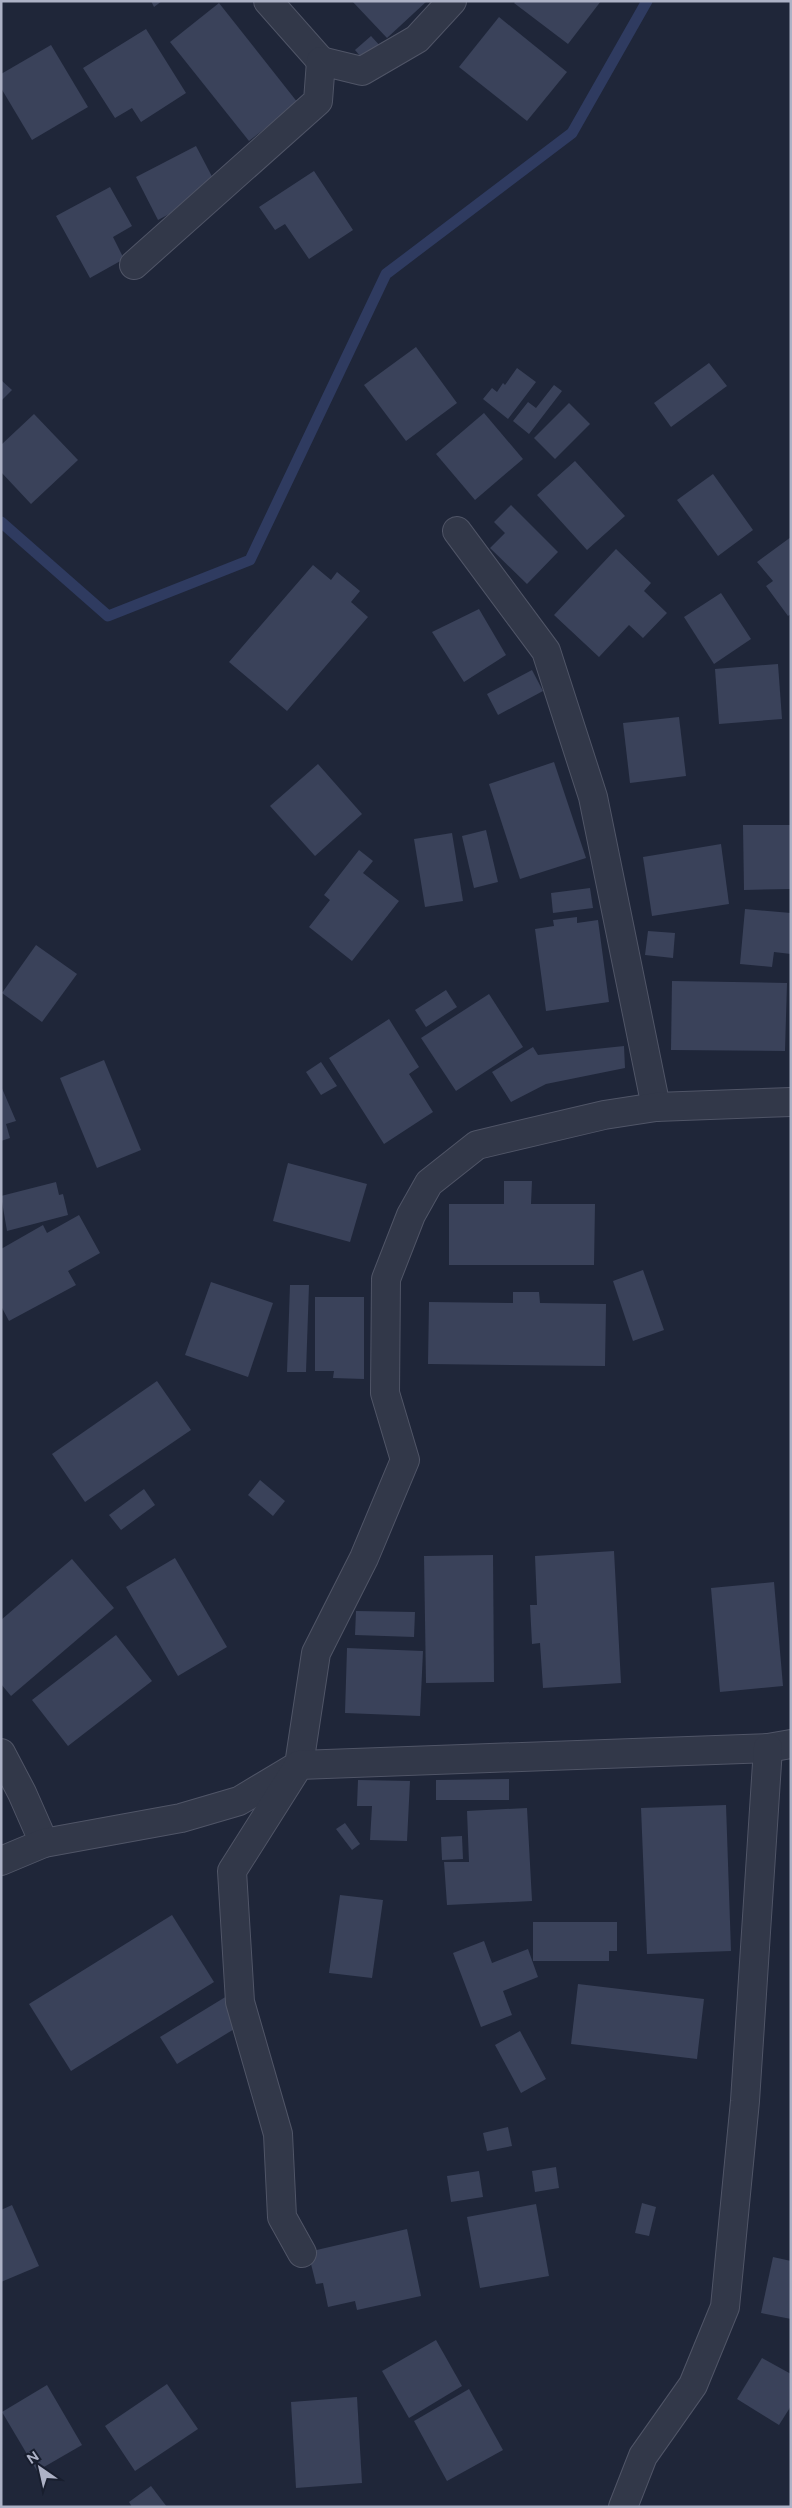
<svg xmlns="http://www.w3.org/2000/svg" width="792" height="2508" font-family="Figtree,sans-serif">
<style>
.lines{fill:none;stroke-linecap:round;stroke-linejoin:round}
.stream{stroke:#2f3b60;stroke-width:11}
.building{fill:#3a425a}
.minor-casing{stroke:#505567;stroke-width:30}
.minor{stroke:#323849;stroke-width:28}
</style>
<rect width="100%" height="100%" fill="#1f2639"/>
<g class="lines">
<polyline class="stream" points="1,522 108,616 250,560 386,274 572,133 647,1"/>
</g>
<g class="building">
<polygon points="151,1 162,1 154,7"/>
<polygon points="352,1 427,1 387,38"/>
<polygon points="516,1 601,1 568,44 514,3"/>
<polygon points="219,3 298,103 249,141 170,42"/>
<polygon points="499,17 567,72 527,121 459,67"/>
<polygon points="146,29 186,93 141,122 132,108 115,118 83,68"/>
<polygon points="371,36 382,48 365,62 355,50"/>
<polygon points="51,45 88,107 32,140 1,88 1,74"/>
<polygon points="196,146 218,188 158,220 136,177"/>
<polygon points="314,171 353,230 309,259 285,224 275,230 259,207"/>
<polygon points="110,187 132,226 113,237 124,259 90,278 56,216"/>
<polygon points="416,347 457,403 406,441 364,385"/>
<polygon points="709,363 727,386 671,427 654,403"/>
<polygon points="517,368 536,382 508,419 483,399 492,388 497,392 503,383 505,385"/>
<polygon points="1,380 12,390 1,401"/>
<polygon points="554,385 562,391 529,434 513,421 528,402 536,408"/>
<polygon points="569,403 590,424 555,459 534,438"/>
<polygon points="484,413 523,459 475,500 436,454"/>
<polygon points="34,414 78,460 31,504 1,472 1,445"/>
<polygon points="575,461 625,516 587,550 537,495"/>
<polygon points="713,474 753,530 718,556 677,500"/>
<polygon points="511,505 558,552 527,584 490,548 505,533 494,522"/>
<polygon points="791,537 791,614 788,616 766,586 773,581 757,562"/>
<polygon points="616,549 651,583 644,591 667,613 643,638 629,625 599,657 554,615"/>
<polygon points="313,565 331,580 337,572 360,591 351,602 368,617 287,711 229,662"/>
<polygon points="721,593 751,639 714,664 684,617"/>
<polygon points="479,609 506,655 464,682 432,632"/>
<polygon points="778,664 782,719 719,724 715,669"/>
<polygon points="532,670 543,691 498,715 487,694"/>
<polygon points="679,717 686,776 630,783 623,723"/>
<polygon points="554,762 586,858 520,879 489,784"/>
<polygon points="318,764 362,814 315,856 270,806"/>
<polygon points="743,825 791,825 791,889 744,890"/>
<polygon points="486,830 498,882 474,888 462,836"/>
<polygon points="452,833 463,901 425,907 414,839"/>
<polygon points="721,844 729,904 652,916 643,857"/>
<polygon points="359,850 373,861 363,873 399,901 352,961 309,927 330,900 324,895"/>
<polygon points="590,888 593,908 553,913 551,893"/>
<polygon points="745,909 791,913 791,954 774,952 772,967 740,964"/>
<polygon points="577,917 577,923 598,920 609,1002 546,1011 535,929 554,926 553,920"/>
<polygon points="648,931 675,933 673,958 645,955"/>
<polygon points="36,945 77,974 42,1022 2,993"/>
<polygon points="672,981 787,983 785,1051 671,1050"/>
<polygon points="446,990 457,1007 426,1027 415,1010"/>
<polygon points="489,994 523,1047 456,1091 421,1038"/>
<polygon points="389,1019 419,1067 409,1074 433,1112 384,1144 329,1058"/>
<polygon points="624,1046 625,1068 546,1084 511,1102 492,1072 533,1047 538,1055"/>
<polygon points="104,1060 141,1150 97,1168 60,1078"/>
<polygon points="321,1062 337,1086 321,1095 306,1072"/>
<polygon points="1,1086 16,1121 6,1124 10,1138 1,1141"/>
<polygon points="288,1163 367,1184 350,1242 273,1221"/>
<polygon points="504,1181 532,1181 531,1204 595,1204 594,1265 449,1265 449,1204 504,1204"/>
<polygon points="56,1182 59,1195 63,1194 68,1215 7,1231 1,1196"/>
<polygon points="79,1215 100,1253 68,1271 76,1285 9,1321 1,1306 1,1249 43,1225 47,1233"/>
<polygon points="643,1270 664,1330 633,1341 613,1281"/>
<polygon points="211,1282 273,1303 248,1377 185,1355"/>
<polygon points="290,1285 309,1285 306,1372 287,1372"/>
<polygon points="513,1292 539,1292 540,1303 606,1304 605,1366 428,1364 429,1302 513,1303"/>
<polygon points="315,1297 364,1297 364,1379 333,1378 334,1371 315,1371"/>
<polygon points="157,1381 191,1430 85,1502 52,1454"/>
<polygon points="260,1480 285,1501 273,1516 248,1495"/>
<polygon points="144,1489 155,1505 121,1530 109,1515"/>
<polygon points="614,1551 621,1683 543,1688 540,1643 532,1644 530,1605 537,1605 535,1556"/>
<polygon points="493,1555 494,1682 426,1683 424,1556"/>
<polygon points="175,1558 227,1647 178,1676 126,1587"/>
<polygon points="72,1559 114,1608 11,1696 1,1684 1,1620"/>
<polygon points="774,1582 783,1686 720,1692 711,1588"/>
<polygon points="356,1611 415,1612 414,1637 355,1635"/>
<polygon points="116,1635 152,1681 68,1746 32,1700"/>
<polygon points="347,1648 423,1651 420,1716 345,1713"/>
<polygon points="509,1779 509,1800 436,1800 436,1780"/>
<polygon points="358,1780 410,1781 407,1841 370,1840 372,1806 357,1806"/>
<polygon points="726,1805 731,1951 647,1954 641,1808"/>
<polygon points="527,1808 532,1901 447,1905 444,1862 469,1862 467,1811"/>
<polygon points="345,1823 360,1844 352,1850 336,1829"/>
<polygon points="462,1836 463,1859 442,1860 441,1837"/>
<polygon points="340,1895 383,1900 372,1978 329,1973"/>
<polygon points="172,1915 214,1982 71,2071 29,2004"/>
<polygon points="533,1922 617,1922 617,1951 609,1951 609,1961 533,1961"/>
<polygon points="484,1941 492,1963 528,1949 538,1977 503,1991 512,2015 481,2027 453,1953"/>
<polygon points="578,1984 704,1999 697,2059 571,2044"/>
<polygon points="227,1996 244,2023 177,2064 160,2037"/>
<polygon points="520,2031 546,2079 521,2093 495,2045"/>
<polygon points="508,2127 512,2146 487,2151 483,2133"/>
<polygon points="556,2167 559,2188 535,2192 532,2171"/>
<polygon points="479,2171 483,2197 451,2202 447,2176"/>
<polygon points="642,2203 656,2207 649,2236 635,2233"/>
<polygon points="536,2204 549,2276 480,2288 467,2217"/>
<polygon points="12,2205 39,2266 1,2282 1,2210"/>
<polygon points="407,2229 421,2296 357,2310 355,2301 328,2307 323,2283 316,2284 308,2252"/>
<polygon points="773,2257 791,2261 791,2319 761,2313"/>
<polygon points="436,2340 462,2386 409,2418 382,2371"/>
<polygon points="762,2358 791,2374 791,2406 779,2425 737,2399"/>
<polygon points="167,2384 198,2429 135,2471 105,2426"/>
<polygon points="47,2385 82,2445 37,2471 2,2412"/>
<polygon points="469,2389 503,2450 447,2481 414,2421"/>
<polygon points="357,2397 362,2483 296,2488 291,2402"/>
<polygon points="151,2486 167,2507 132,2507 129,2502"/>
</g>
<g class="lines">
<g class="minor-casing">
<g id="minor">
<polyline points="268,1 321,61"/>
<polyline points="134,265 318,101 321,61 362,71 417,39 452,1"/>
<polyline points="457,531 546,651 593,797 656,1107"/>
<polyline points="1,1753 22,1793 44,1843"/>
<polyline points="1,1861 44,1843 181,1818 239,1801 299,1765 316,1653 364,1558 405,1460 385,1393 386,1279 411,1215 429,1183 477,1145 604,1115 656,1107 791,1102"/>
<polyline points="302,2253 282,2217 278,2134 240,2002 232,1871 299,1765 768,1748 791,1744"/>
<polyline points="623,2507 643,2456 693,2385 725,2307 745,2101 768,1748"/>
</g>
</g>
<use href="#minor" class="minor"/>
</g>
<rect width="792" height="2508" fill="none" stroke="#adb2c6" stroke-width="5"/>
<g transform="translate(40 2468) rotate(326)" stroke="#181e2e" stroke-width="4" paint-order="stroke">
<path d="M0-4L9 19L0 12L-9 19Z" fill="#adb2c6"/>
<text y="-8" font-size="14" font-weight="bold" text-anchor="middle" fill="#adb2c6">N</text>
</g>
</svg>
